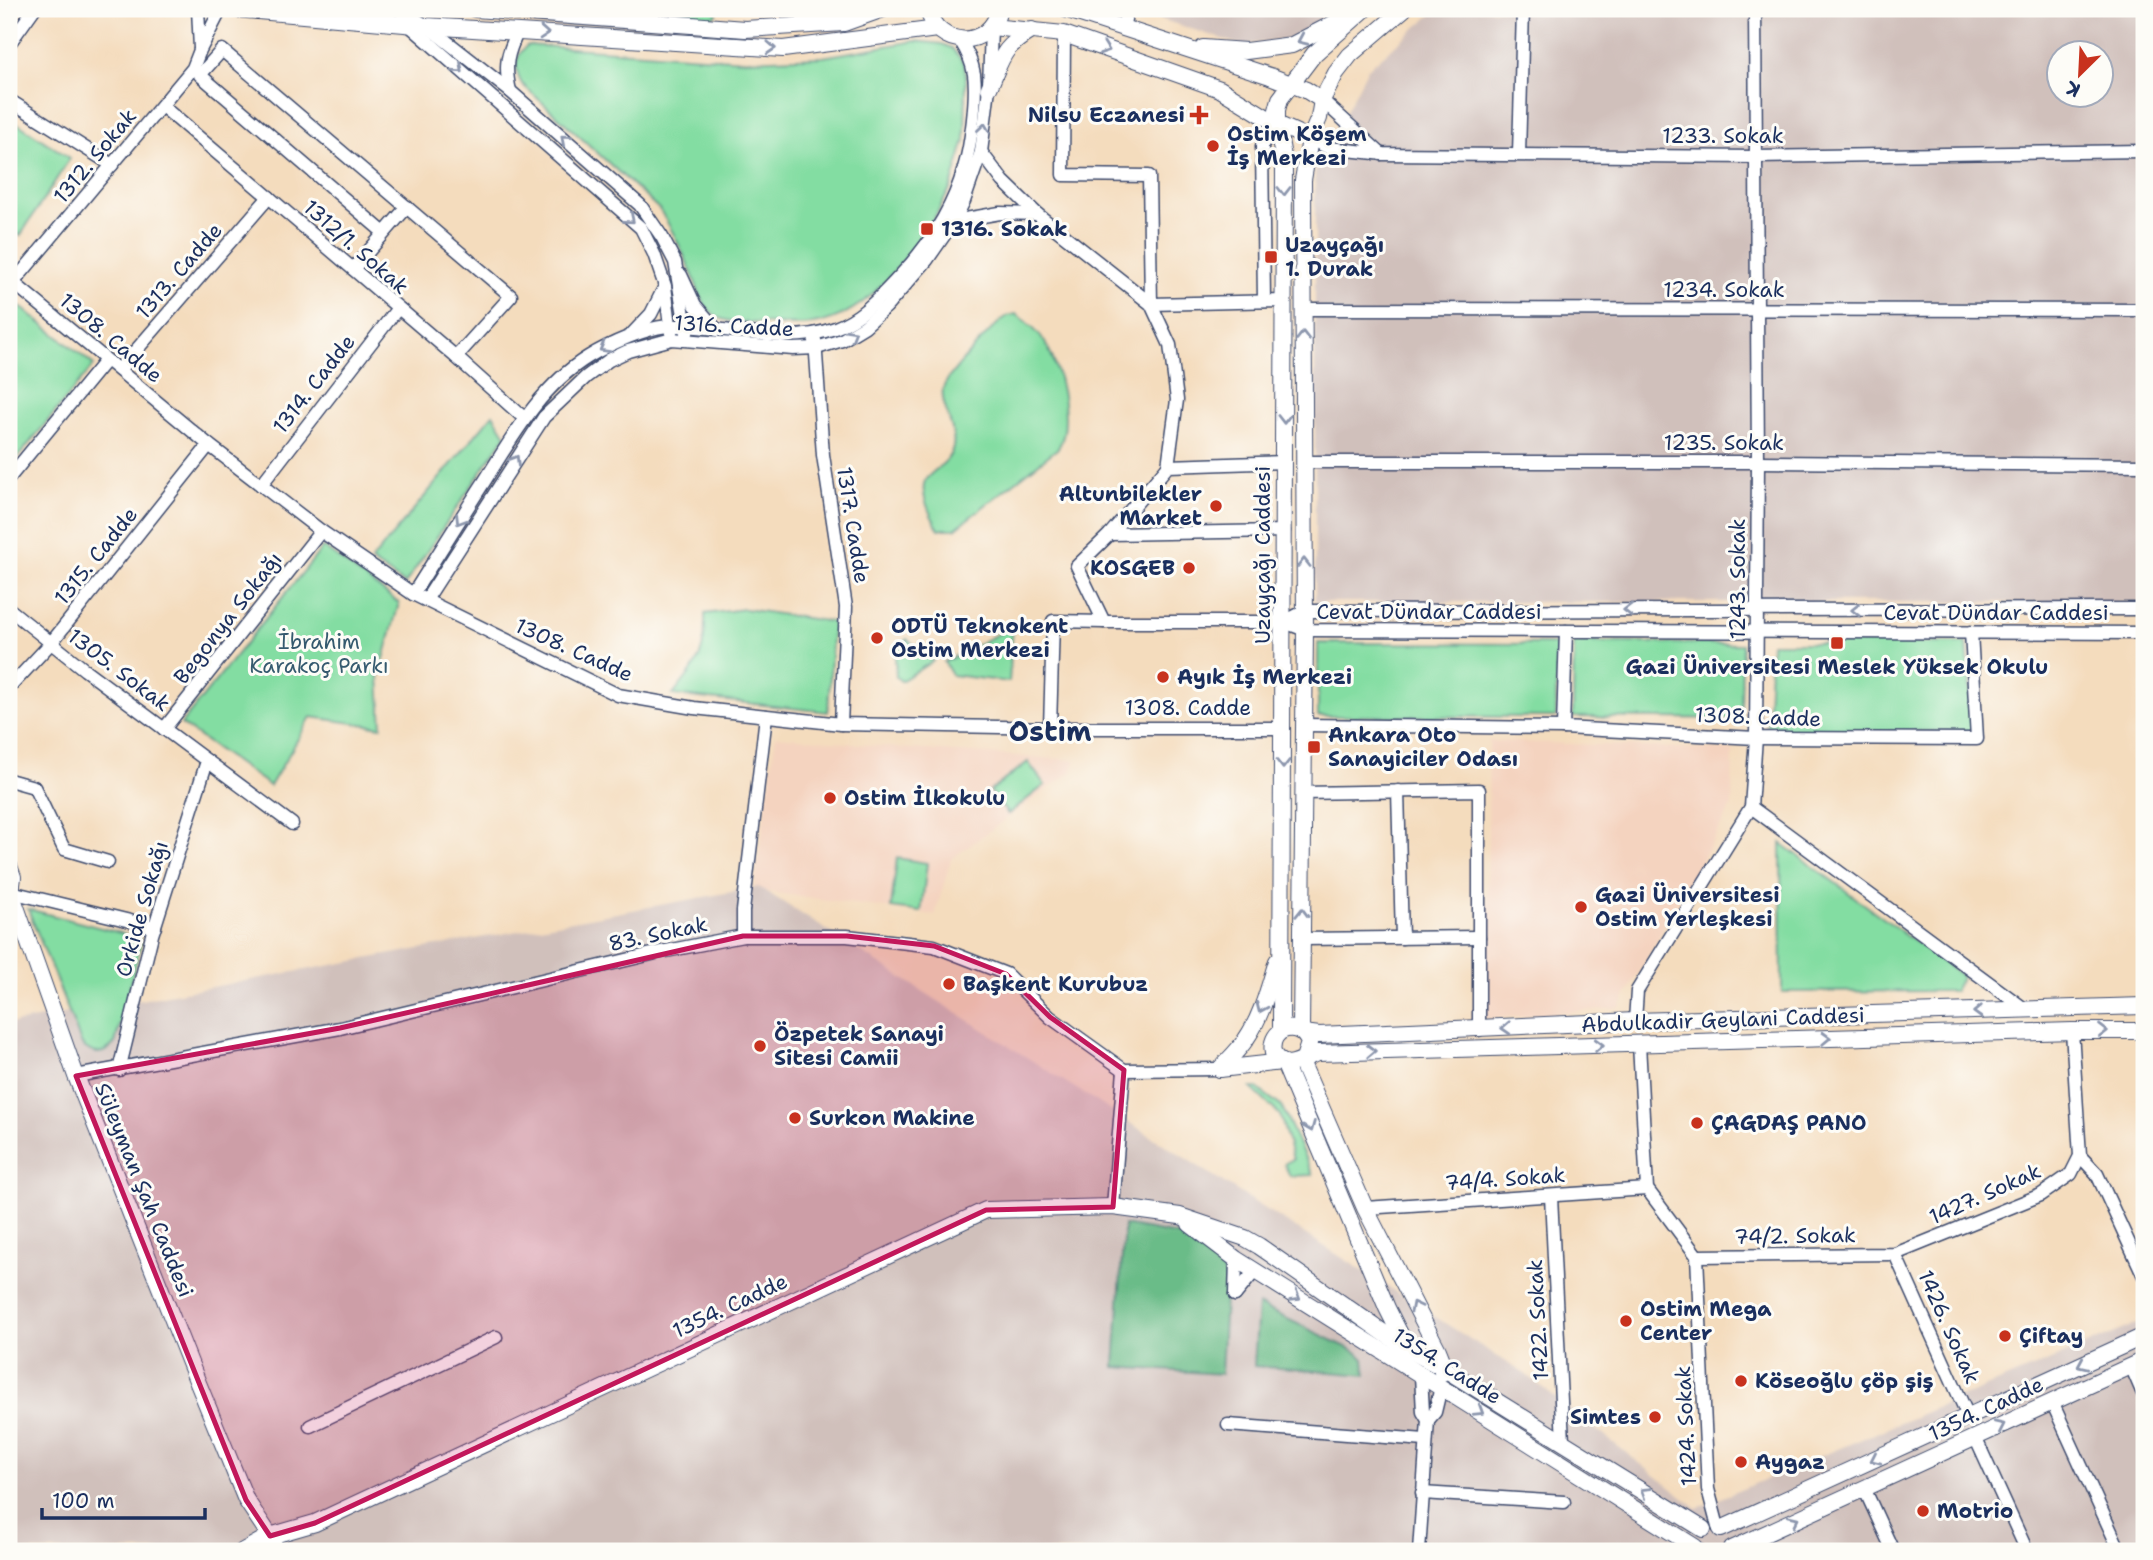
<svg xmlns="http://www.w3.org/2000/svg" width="2153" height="1560" font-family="'Shantell Sans',sans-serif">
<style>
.built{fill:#f4d3bf}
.industrial{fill:#d0c0bb;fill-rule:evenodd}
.green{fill:#83dda2;stroke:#4f8680;stroke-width:2}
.forest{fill:#6abc88;stroke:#427673;stroke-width:2}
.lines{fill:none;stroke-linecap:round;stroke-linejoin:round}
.minor-casing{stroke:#3c496c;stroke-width:15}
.major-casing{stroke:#3c496c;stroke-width:18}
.minor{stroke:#fff;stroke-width:12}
.major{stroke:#fff;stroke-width:16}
.oneway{stroke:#8d97ae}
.marked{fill:#c2185b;fill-opacity:0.2;stroke:#c2185b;stroke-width:5;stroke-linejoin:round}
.poi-dot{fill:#c8321e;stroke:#fdfcf7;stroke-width:2.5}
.labels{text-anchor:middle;stroke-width:6;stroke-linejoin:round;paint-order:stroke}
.poi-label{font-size:21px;font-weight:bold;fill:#1b2f5e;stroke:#fdfcf7;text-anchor:start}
.street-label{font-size:21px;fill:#1b2f5e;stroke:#fdfcf7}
.park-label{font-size:21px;fill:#355a6f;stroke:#fdfcf7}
.district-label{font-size:28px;font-weight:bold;fill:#1b2f5e;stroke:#fdfcf7}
</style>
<rect width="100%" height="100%" fill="#fdfcf7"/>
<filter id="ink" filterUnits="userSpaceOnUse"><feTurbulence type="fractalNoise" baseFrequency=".0143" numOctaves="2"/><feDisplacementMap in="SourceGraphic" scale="14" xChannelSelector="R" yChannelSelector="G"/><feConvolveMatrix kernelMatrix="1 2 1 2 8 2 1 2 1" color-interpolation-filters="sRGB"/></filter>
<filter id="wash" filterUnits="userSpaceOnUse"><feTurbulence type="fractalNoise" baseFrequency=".00686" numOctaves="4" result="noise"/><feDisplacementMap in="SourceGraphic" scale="28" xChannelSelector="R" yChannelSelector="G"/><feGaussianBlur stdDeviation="1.57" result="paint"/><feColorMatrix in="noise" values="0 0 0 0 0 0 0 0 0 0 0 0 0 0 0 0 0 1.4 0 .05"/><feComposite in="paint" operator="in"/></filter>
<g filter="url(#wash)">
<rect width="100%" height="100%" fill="#f4dcbd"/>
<g class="built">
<polygon points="776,736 898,748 1076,760 1071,772 951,859 935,915 754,890"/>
<polygon points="1489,741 1733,750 1732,806 1619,1008 1486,1019"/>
</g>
<g class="industrial">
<polygon points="1129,9 1332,9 1296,38 1241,45"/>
<path d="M1438,9H2144V602H1315V172L1368,68ZM2058,52H2100V94H2058Z"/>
<polygon points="759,887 1525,1374 1697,1508 2144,1321 2144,1551 9,1551 9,1024"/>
</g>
<g class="green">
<polygon points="648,9 716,9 717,14 710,19 654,15"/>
<path d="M915,41L942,44L952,48L964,63L966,76L965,140L951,187L931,224L928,223L920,233L923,236C894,272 866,313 818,323C799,327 778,324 759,323C743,322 720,324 709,310C701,301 697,287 693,276C683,253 673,230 659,209L522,84C514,70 514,55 528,45L745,60L823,57Z"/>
<polygon points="9,118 70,158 20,236 9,229"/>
<polygon points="9,298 94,365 9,468"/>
<path d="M1016,314C1027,322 1036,330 1044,341C1059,364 1074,424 1058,448L955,529H939C932,519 918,491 926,479C936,467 949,464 953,447C957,427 940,406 943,389C945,377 994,325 1006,317C1009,315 1011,315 1016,314Z"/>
<polygon points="493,414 506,435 405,584 371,561"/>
<polygon points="323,547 399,603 379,677 382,727 311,717 270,786 181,724"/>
<path d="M745,609L833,622L828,712L673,695C698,663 706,656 705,614Z"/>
<polygon points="1013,626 1009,682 952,675 944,662"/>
<polygon points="907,639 933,661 901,681 896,677 895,652"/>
<polygon points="1574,642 1742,644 1741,719 1573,717"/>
<polygon points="1318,643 1556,644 1556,717 1318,716"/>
<polygon points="1771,643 1967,643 1973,731 1767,732"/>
<polygon points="1028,762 1045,785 1008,814 990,791"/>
<polygon points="1781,843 1962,976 1954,991 1782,992"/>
<polygon points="897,858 927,863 921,912 891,908"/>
<path d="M28,909L140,938L141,944L115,1043C104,1055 95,1057 82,1045Z"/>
<polygon points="1251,1088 1257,1088 1282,1107 1313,1175 1290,1176 1284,1164 1293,1159 1280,1115"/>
</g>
<g class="forest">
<polygon points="1124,1225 1182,1236 1205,1248 1218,1259 1226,1278 1221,1374 1115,1367"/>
<polygon points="1258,1305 1357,1352 1364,1359 1366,1375 1254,1366"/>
</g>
</g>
<g filter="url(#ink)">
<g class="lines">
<g class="minor-casing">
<g id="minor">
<polyline points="198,9 200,49"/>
<polyline points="398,9 427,26 510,91 640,205 662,237 675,262 687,333"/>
<polyline points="408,24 641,228 654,254 665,286 671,333"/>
<polyline points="1123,29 1127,9"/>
<polyline points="1064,34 1063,175 1149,176 1151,304 1284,301"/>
<polyline points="9,44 34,9"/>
<path d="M510,91C504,65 507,54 518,31"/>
<polyline points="9,100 112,165"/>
<polyline points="1322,100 1381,154"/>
<polyline points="162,106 456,357 524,418"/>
<polyline points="1310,139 1329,148 1384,154 1756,157 2144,151"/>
<polyline points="981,152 1003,181 1037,214 1151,304 1170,345 1177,400 1168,466"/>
<polyline points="1519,154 1523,9"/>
<polyline points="954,221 1000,213 1037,214"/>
<polyline points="383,232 200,75 222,50 511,296 456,357"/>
<polyline points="353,269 407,207"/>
<polyline points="681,275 695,305 717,330"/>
<polyline points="9,279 209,445 321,531 413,594 618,695 694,708 841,724 1050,728 1283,728"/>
<polyline points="13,283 193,68 200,50 221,9"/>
<polyline points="1264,301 1262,146 1268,134 1277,124"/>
<polyline points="1303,309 2144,310"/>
<polyline points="632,334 651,314 663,290"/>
<polyline points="815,340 823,455 846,607 841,724"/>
<polyline points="119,370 269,197"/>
<polyline points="1304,462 1758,462 2144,465"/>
<polyline points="9,478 106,360"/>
<polyline points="261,485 398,308"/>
<polyline points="1110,534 1284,531"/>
<path d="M413,594C437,556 460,519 484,482C513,436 541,386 588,357C607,345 649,326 671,326C725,324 782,348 835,328C862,318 880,297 900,276C929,245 953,210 964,168C971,146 977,97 974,74C972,61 967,51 960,40"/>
<polyline points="426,600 544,417 586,377 609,360 628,351 672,339 793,349 817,348 842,340 865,326 886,307 927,260 954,221 964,201 981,152 989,88 991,27"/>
<polyline points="9,609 85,670 292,824"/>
<polyline points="1104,622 1284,622 1305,630 2144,633"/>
<polyline points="1284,622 1305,611 2144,609"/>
<polyline points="9,688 51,643 209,445"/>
<polyline points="1304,725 1563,728 1756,738 1977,739 1971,632"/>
<polyline points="1050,728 1053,621 1104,622 1077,566 1110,534 1168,466 1284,462"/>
<polyline points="1563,728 1566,631"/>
<polyline points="164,729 321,531"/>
<polyline points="9,780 34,787 64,849 108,862"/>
<polyline points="1398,791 1402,938"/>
<polyline points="1303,793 1479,790 1479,1030"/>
<polyline points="1751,807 2026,1010"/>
<polyline points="11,892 155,927"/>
<polyline points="743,936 743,911 766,716"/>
<polyline points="1302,939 1479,937"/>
<polyline points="1635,1021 1637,991 1751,807 1756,738 1758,462 1755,9"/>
<polyline points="1639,1044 1647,1189 1697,1256 1708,1489 1718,1527"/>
<polyline points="119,1070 152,935 207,761"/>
<polyline points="76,1076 340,1028 656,953 743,936 847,936 934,946 1006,974 1050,1017 1124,1070 1220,1069"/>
<polyline points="2080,1156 2097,1174 2144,1276"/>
<polyline points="1551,1196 1563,1442"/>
<polyline points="1113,1207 1124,1070"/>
<polyline points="1365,1208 1647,1189"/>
<polyline points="1895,1254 1968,1416"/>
<polyline points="1697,1256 1895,1254 2041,1195 2071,1174 2080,1156 2072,1031"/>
<polyline points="1235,1295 1236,1259"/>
<polyline points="1235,1295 1255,1271"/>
<polyline points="2131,1366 2144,1396"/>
<polyline points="2052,1402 2120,1551"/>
<polyline points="1428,1420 1435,1412 1441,1387"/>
<polyline points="1228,1425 1425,1440"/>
<polyline points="310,1426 496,1337"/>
<polyline points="1975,1437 2027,1551"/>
<polyline points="1864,1488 1893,1551"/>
<polyline points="1422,1493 1564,1502"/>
<polyline points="1419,1551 1428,1420 1423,1412 1421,1375"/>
</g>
</g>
<g class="major-casing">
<g id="major">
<polyline points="235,9 427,26 783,49 937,29"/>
<polyline points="475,9 745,29 844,23 883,9"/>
<path d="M928,9C936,49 991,50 999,9"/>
<polyline points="1065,9 1270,76 1306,90 1322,100"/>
<polyline points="991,27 1064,34 1220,89 1277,124 1310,139"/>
<polyline points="1203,48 1246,51 1292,45 1348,16"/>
<path d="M989,88C1003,56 1001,49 1032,30"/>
<polyline points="9,866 13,877 11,892"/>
<polyline points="9,887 76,1076 198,1383 246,1500 268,1533 277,1551"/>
<polyline points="1281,1030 1284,162 1277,124 1277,110 1280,99 1314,54 1365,9"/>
<polyline points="1301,1031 1305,630 1303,180 1310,139 1319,118 1322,100 1336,73 1350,55 1404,9"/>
<polyline points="1304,1033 1319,1035 1635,1021 2144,1006"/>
<path d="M1304,1058L1309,1043C1300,1019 1268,1027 1273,1053C1285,1073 1300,1060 1317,1053L2072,1031H2144"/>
<polyline points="1301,1061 1365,1208 1438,1350 1442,1360 1442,1373"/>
<polyline points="1284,1063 1387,1308 1405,1344"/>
<path d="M1220,1069C1229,1059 1239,1050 1246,1039C1262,1016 1269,987 1277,961"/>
<polyline points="1220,1069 1282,1062"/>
<polyline points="1190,1224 1236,1259 1695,1547 1696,1551"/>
<polyline points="1721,1529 2144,1336"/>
<polyline points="1732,1549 2144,1360"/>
<polyline points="243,1551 270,1536 315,1523 347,1508 986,1210 1113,1207 1180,1216 1245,1238 1259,1246 1407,1349 1443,1368 1703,1529"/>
</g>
</g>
<use href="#minor" class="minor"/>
<use href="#major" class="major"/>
</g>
<defs><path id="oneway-chevron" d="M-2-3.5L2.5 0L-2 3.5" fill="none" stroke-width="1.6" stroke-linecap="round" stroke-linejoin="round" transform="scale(1.75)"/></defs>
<g class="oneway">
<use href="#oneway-chevron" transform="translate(544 33) rotate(4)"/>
<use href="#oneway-chevron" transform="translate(1302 40) rotate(156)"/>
<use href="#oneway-chevron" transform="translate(771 48) rotate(3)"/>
<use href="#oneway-chevron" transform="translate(1105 49) rotate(20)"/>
<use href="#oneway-chevron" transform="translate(459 69) rotate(42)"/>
<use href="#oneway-chevron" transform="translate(984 128) rotate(-82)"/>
<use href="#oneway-chevron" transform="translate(565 139) rotate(-139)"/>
<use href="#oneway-chevron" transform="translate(1284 191) rotate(90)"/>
<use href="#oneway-chevron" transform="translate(630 219) rotate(40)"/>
<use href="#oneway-chevron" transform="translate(852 334) rotate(-30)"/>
<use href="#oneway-chevron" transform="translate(1303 336) rotate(-90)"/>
<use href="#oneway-chevron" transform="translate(604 348) rotate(151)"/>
<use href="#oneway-chevron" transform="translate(1284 419) rotate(90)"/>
<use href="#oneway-chevron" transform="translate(515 460) rotate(-58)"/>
<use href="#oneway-chevron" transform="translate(460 520) rotate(122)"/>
<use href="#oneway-chevron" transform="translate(1304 563) rotate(-90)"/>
<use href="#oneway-chevron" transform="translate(1628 610) rotate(180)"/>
<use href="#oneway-chevron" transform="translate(1856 610) rotate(180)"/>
<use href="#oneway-chevron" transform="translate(1283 764) rotate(90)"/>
<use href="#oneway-chevron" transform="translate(1302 913) rotate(-89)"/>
<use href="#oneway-chevron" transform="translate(1261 1008) rotate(113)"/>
<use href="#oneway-chevron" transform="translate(1978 1012) rotate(178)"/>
<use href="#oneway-chevron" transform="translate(1506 1028) rotate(177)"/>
<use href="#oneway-chevron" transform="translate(2103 1031)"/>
<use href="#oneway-chevron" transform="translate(1826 1038) rotate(-2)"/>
<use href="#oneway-chevron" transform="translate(1599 1045) rotate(-2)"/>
<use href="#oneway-chevron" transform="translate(1371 1051) rotate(-2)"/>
<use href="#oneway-chevron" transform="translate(1310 1127) rotate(68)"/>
<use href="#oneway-chevron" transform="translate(1296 1297) rotate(32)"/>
<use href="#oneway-chevron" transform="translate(1415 1306) rotate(-117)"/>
<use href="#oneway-chevron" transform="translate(2082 1364) rotate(156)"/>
<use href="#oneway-chevron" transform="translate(1479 1411) rotate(32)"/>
<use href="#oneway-chevron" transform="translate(2000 1426) rotate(-25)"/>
<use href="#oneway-chevron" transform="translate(1875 1459) rotate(155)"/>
<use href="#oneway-chevron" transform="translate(1645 1492) rotate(-148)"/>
<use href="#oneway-chevron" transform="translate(1794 1520) rotate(-25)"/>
</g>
</g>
<path class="marked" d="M743,936H847L934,946L1006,974L1050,1017L1124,1070L1113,1207L986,1210L315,1523L270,1536L246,1500L76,1076L340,1028Z"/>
<g class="poi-dot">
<path d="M1195.5 104.5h7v7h7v7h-7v7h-7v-7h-7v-7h7z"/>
<circle cx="1213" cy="146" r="7"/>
<rect x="920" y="222" width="14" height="14" rx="3.5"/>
<rect x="1264" y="250" width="14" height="14" rx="3.5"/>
<circle cx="1216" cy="506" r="7"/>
<circle cx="1189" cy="568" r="7"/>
<circle cx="877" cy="638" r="7"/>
<rect x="1830" y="636" width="14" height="14" rx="3.5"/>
<circle cx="1163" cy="677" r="7"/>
<rect x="1307" y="740" width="14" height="14" rx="3.5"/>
<circle cx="830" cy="798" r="7"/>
<circle cx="1581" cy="907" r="7"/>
<circle cx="949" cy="984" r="7"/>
<circle cx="760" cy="1046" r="7"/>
<circle cx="795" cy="1118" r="7"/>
<circle cx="1697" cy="1123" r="7"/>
<circle cx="1626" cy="1321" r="7"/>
<circle cx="2005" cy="1336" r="7"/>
<circle cx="1741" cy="1381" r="7"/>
<circle cx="1655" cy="1417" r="7"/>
<circle cx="1741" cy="1462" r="7"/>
<circle cx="1923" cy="1511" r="7"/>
</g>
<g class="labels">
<g class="poi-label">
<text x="1185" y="122" text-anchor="end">Nilsu Eczanesi</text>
<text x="1227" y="141">Ostim Köşem<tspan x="1227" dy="24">İş Merkezi</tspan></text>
<text x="941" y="236">1316. Sokak</text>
<text x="1285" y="252">Uzayçağı<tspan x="1285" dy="24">1. Durak</tspan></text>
<text x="1202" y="501" text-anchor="end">Altunbilekler<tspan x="1202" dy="24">Market</tspan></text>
<text x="1175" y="575" text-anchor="end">KOSGEB</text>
<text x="891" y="633">ODTÜ Teknokent<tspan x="891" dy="24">Ostim Merkezi</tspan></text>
<text x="1837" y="674" text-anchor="middle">Gazi Üniversitesi Meslek Yüksek Okulu</text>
<text x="1177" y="684">Ayık İş Merkezi</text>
<text x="1328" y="742">Ankara Oto<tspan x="1328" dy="24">Sanayiciler Odası</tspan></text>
<text x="844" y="805">Ostim İlkokulu</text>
<text x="1595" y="902">Gazi Üniversitesi<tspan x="1595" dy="24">Ostim Yerleşkesi</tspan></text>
<text x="963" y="991">Başkent Kurubuz</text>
<text x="774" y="1041">Özpetek Sanayi<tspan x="774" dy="24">Sitesi Camii</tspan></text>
<text x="809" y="1125">Surkon Makine</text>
<text x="1711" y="1130">ÇAGDAŞ PANO</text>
<text x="1640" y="1316">Ostim Mega<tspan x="1640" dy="24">Center</tspan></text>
<text x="2019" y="1343">Çiftay</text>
<text x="1755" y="1388">Köseoğlu çöp şiş</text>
<text x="1641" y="1424" text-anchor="end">Simtes</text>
<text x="1755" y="1469">Aygaz</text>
<text x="1937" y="1518">Motrio</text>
</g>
<g class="street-label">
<text x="1723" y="143">1233. Sokak</text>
<text transform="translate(95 156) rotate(-50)" y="7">1312. Sokak</text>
<text transform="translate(356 247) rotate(41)" y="7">1312/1. Sokak</text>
<text transform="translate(179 271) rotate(-49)" y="7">1313. Cadde</text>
<text x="1724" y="297">1234. Sokak</text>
<text transform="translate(734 326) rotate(3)" y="7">1316. Cadde</text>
<text transform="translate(111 338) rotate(40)" y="7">1308. Cadde</text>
<text transform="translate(314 384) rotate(-52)" y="7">1314. Cadde</text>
<text x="1724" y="450">1235. Sokak</text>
<text transform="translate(853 525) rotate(81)" y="7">1317. Cadde</text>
<text transform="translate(1263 555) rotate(-90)" y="7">Uzayçağı Caddesi</text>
<text transform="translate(96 556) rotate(-51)" y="7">1315. Cadde</text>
<text transform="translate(1738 579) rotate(-90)" y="7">1243. Sokak</text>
<text x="1429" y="619">Cevat Dündar Caddesi</text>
<text x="1996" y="620">Cevat Dündar Caddesi</text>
<text transform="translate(228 618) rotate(-52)" y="7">Begonya Sokağı</text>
<text transform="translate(574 650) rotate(24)" y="7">1308. Cadde</text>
<text transform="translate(119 670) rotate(37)" y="7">1305. Sokak</text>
<text x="1188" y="715">1308. Cadde</text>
<text transform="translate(1758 717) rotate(2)" y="7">1308. Cadde</text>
<text transform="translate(142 909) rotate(-74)" y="7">Orkide Sokağı</text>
<text transform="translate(658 934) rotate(-12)" y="7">83. Sokak</text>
<text transform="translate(1723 1020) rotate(-2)" y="7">Abdulkadir Geylani Caddesi</text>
<text transform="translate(1505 1179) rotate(-4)" y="7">74/4. Sokak</text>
<text transform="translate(144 1190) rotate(68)" y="7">Süleyman Şah Caddesi</text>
<text transform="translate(1985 1194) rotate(-24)" y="7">1427. Sokak</text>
<text transform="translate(1795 1236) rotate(-1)" y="7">74/2. Sokak</text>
<text transform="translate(730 1306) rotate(-25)" y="7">1354. Cadde</text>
<text transform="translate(1538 1320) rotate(-93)" y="7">1422. Sokak</text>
<text transform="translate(1949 1327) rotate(66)" y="7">1426. Sokak</text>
<text transform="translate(1447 1366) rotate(32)" y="7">1354. Cadde</text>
<text transform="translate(1986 1409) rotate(-25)" y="7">1354. Cadde</text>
<text transform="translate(1686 1426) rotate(-93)" y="7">1424. Sokak</text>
</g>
<g class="park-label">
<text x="319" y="649">İbrahim<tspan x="319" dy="24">Karakoç Parkı</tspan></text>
</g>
<g class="district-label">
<text x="1050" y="741">Ostim</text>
</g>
</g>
<rect width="2153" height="1560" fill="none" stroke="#fdfcf7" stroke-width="35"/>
<g transform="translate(2080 74) rotate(204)"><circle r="33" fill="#fdfcf7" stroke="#a3aaba" stroke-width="2"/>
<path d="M0-5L12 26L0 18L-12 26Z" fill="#c8321e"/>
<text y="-10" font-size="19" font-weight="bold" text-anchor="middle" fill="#1b2f5e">K</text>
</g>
<path d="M42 1508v10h163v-10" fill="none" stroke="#1b2f5e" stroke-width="3.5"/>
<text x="52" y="1508" font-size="21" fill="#1b2f5e" stroke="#fdfcf7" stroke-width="5" paint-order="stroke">100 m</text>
</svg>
